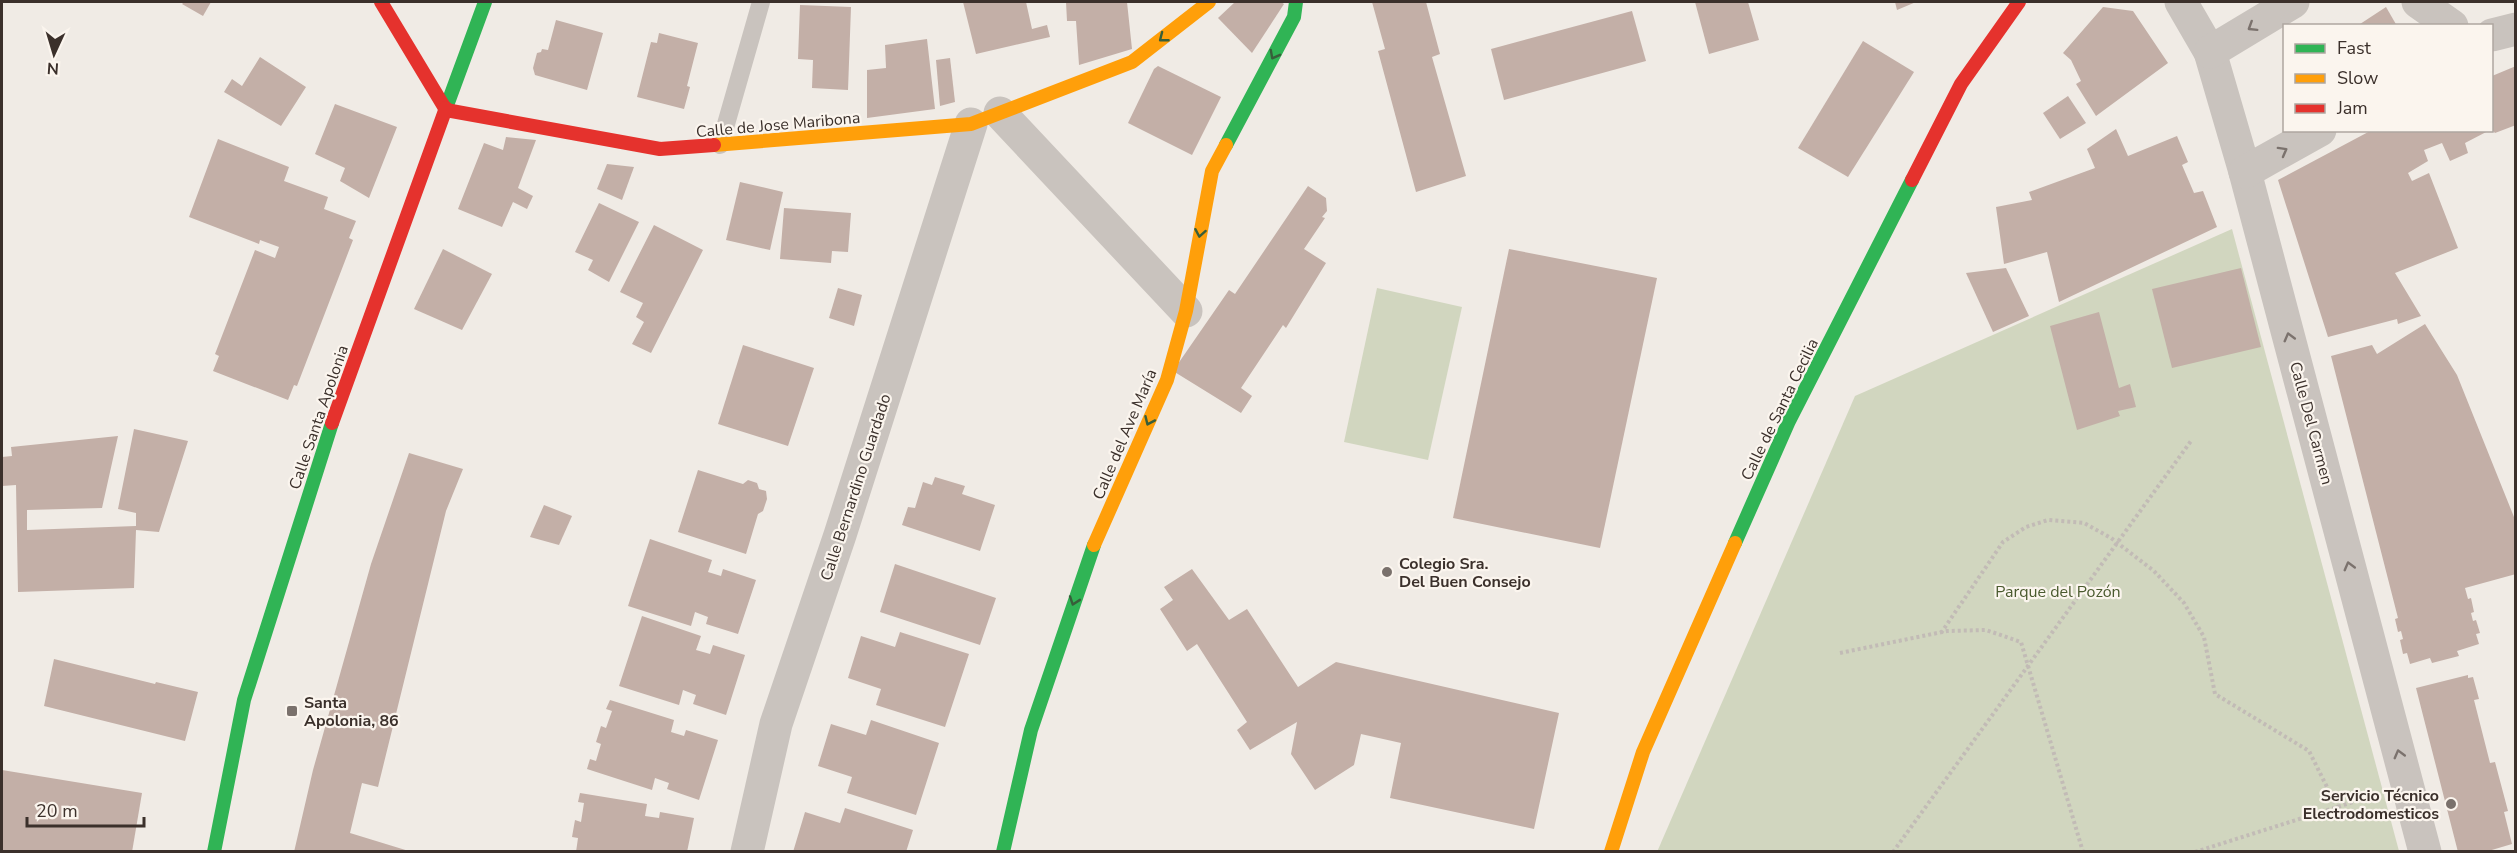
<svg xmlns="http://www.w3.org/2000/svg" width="2517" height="853" font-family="'Nunito Sans',sans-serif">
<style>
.green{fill:#d1d6bf}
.building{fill:#c3afa7}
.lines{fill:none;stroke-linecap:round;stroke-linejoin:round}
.path{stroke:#c2bbb6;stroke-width:4;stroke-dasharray:3 3;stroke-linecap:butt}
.lane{stroke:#c9c3be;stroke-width:18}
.street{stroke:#c9c3be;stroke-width:33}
.fast{stroke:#30b455;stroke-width:14}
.slow{stroke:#ff9f0a;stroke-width:14}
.jam{stroke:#e5322d;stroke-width:14}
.oneway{stroke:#7b726d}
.oneway2{stroke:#375e3a}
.poi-dot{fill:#7a716c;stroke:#fbf5ee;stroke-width:2}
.labels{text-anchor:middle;stroke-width:4.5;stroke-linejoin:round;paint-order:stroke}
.street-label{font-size:16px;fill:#3b302b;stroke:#fbf5ee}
.poi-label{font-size:16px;font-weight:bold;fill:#3b302b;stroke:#fbf5ee;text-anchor:start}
.park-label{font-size:16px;fill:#4a5a2e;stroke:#fbf5ee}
</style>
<rect width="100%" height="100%" fill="#f0ebe5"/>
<g class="green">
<polygon points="2232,229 2399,851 1657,852 1855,396"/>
<polygon points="1377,288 1462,307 1428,460 1344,442"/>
</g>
<g class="building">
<polygon points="184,2 211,2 203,16 182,4"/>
<polygon points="963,2 1026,2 1032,29 1047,25 1050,37 976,54"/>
<polygon points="1066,2 1127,2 1132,49 1079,65 1076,21 1067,21"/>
<polygon points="1235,2 1281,2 1284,4 1252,53 1218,18"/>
<polygon points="1372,2 1426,2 1440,54 1432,57 1466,176 1416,192 1378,51 1385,49"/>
<polygon points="1695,2 1748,2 1759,40 1709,54"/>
<polygon points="1895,2 1916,2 1897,10"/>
<polygon points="800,5 851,7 848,90 812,88 813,60 798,59"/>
<polygon points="2103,7 2133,11 2168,63 2096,116 2076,84 2081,81 2071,60 2063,53"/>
<polygon points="2386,7 2397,26 2357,26"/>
<polygon points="1632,11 1646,61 1504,100 1491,49"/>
<polygon points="556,20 603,33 587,90 535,75 533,68 537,53 541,52 542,49 548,50"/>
<polygon points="659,33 698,43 687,86 690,87 684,109 637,97 651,42 657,43"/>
<polygon points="927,39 935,109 867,118 867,70 886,68 885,45"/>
<polygon points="1863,41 1914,72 1848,177 1798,148"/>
<polygon points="260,57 306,87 281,126 224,92 232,79 242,86"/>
<polygon points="950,58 955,102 940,106 936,60"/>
<polygon points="1158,66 1221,97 1192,155 1128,123 1154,69"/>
<polygon points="2516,66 2516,125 2495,133 2492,130 2492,76"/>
<polygon points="2068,96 2086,123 2060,139 2043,113"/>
<polygon points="335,104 397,127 369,198 340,181 345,168 315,154"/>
<polygon points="2116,129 2128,156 2177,136 2188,162 2182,165 2194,193 2203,191 2217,227 2059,302 2047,252 2004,264 1996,207 2032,200 2029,192 2095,168 2087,149"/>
<polygon points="2372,130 2490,130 2465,143 2468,153 2450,161 2442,143 2424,150 2428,161 2408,173 2412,181 2429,173 2458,248 2395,273 2421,316 2398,324 2397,319 2328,337 2278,180"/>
<polygon points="506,137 536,140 518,188 533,196 527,209 513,202 502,227 458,209 484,143 503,150"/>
<polygon points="218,139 289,167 284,181 328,197 324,209 356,221 349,238 353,240 297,386 294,385 288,400 213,371 219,356 215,354 255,250 275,258 279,247 260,240 259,244 189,217"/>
<polygon points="607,164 634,167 622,200 597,189"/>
<polygon points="740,182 783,192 770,250 726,240"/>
<polygon points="1308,186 1326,198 1327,211 1322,217 1325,218 1304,249 1326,263 1286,328 1283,325 1241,388 1252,396 1241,413 1173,371 1229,290 1235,294"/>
<polygon points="599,203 639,222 609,282 588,270 593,260 575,252"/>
<polygon points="784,208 851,213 848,252 832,251 831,263 780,259"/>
<polygon points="654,225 703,250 651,353 632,344 644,322 636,317 643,303 620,292"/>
<polygon points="443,249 492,274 462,330 414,309"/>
<polygon points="1509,249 1657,278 1600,548 1453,518"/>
<polygon points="2006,268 2029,316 1993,332 1966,273"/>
<polygon points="2241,268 2261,347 2172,368 2152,289"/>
<polygon points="838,288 862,295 854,326 829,318"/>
<polygon points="2099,312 2119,388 2130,384 2136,407 2118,411 2120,416 2077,430 2050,326"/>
<polygon points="2425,324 2457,375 2516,522 2516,574 2465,588 2468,599 2471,598 2474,612 2471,613 2473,621 2476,620 2480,633 2476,634 2479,644 2457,651 2459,656 2432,663 2430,658 2410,664 2407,653 2403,654 2400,640 2403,639 2401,631 2398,632 2395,619 2398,618 2331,356 2372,345 2377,354"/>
<polygon points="743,345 814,368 788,446 718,424"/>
<polygon points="134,429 188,441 159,532 136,530 134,588 18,592 16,485 2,486 2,457 12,456 11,447 118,436 102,508 27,510 27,530 136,526 136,513 118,509"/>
<polygon points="409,453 463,469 446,511 378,787 362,783 350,833 412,852 294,852 313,770 371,564"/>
<polygon points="698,470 743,484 748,480 757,483 759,489 766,491 767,499 763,511 758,514 746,554 678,532"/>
<polygon points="935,477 965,486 962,494 995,505 980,551 902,525 908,507 915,508 923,482 932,485"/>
<polygon points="544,505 572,516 559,545 530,537"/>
<polygon points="650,539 712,560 708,572 721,576 723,569 756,580 738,634 706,624 708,617 695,612 691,626 628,606"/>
<polygon points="895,564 996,598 980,645 880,612"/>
<polygon points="1192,569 1229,620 1247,609 1298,687 1336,662 1559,713 1534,829 1390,798 1401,743 1361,734 1354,765 1315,790 1291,754 1297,722 1250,750 1237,730 1247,722 1197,644 1187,651 1160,609 1173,600 1164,587"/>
<polygon points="642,616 701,636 696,650 710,654 713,645 745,655 726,715 693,704 696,695 683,690 679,705 619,686"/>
<polygon points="900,632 969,654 945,727 876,705 881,689 848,678 861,636 895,647"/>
<polygon points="54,659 155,684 156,682 198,692 185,741 44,706"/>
<polygon points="2468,675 2468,678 2473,677 2479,699 2474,700 2490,763 2495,762 2508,811 2504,812 2512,844 2485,852 2458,852 2416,688"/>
<polygon points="610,700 674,720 671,732 684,736 686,730 718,740 699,800 667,789 669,783 655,778 652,790 587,769 590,759 596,761 601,744 596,742 601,726 606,728 612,711 606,709"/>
<polygon points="871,720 939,743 916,815 847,793 852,777 818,766 831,724 866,735"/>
<polygon points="2,770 142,793 132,852 2,852"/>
<polygon points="580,793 647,804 645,816 659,818 660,812 694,818 687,852 576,852 578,838 572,837 575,820 581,822 584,803 578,802"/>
<polygon points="845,808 913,830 906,852 793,852 805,812 840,823"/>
</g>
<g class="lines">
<g class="path">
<polyline points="1941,633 2003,542 2026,527 2048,520 2084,523 2111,538 2154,571 2184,603 2204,637 2215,694 2309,751 2337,807"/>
<polyline points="1840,653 1947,631 1986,630 2021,642 2083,852"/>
<polyline points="1893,852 2191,441"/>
<polyline points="2195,852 2372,796"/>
</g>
<polyline class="lane" points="720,145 761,2"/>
<g class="street">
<polyline points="2181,2 2210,52 2245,172 2425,852"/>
<polyline points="2418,2 2452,26"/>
<polyline points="2492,35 2516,29"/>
<polyline points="2210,52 2293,2"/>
<polyline points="1000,113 1186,311"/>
<polyline points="2245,172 2320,130"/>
<polyline points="747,852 776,724 840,535 971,124"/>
</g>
<g class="fast">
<polyline points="446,108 485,2"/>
<polyline points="1226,145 1294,17 1296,2"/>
<polyline points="1735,543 1789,421 1912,180"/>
<polyline points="214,852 244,700 332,423"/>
<polyline points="1003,852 1031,730 1094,545"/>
</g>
<g class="slow">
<polyline points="714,145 971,124 1132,62 1209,2"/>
<polyline points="1094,545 1167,380 1186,311 1212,171 1226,145"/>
<polyline points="1611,852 1643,752 1735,543"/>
</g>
<g class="jam">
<polyline points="381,2 446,110 660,149 714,145"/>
<polyline points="1912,180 1961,84 2019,2"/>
<polyline points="332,423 446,108"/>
</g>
</g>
<defs><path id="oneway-chevron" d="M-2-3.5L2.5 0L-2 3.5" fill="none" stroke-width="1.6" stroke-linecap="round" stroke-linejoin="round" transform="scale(1.5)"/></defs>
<g class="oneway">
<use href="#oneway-chevron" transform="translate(2252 27) rotate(148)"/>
<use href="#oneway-chevron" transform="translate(2283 151) rotate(-29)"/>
<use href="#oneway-chevron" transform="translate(2289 337) rotate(-105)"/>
<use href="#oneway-chevron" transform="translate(2349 566) rotate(-105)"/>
<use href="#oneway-chevron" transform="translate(2399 754) rotate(-105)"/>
</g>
<g class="oneway2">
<use href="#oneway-chevron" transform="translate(1163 38) rotate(142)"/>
<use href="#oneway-chevron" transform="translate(1274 55) rotate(118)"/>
<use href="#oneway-chevron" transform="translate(1200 233) rotate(100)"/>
<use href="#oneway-chevron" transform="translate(1149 421) rotate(114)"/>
<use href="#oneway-chevron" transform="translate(1074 601) rotate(109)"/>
</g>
<g class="poi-dot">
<circle cx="1387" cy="572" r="6"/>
<rect x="286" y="705" width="12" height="12" rx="3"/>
<circle cx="2451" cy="804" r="6"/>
</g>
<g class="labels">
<g class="street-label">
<text transform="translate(778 124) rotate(-5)" y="6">Calle de Jose Maribona</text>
<text transform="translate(1779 409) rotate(-64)" y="6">Calle de Santa Cecilia</text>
<text transform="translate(318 417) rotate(-71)" y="6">Calle Santa Apolonia</text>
<text transform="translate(2312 423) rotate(75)" y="6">Calle Del Carmen</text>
<text transform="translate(1124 434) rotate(-67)" y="6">Calle del Ave María</text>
<text transform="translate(855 487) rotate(-72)" y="6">Calle Bernardino Guardado</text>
</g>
<g class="poi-label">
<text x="1399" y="569">Colegio Sra.<tspan x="1399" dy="18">Del Buen Consejo</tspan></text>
<text x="304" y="708">Santa<tspan x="304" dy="18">Apolonia, 86</tspan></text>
<text x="2439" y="801" text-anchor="end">Servicio Técnico<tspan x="2439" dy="18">Electrodomesticos</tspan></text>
</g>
<g class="park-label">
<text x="2058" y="597">Parque del Pozón</text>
</g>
</g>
<rect width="2517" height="853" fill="none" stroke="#3b302b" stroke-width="6"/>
<rect x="2283" y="24" width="210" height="108" fill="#fbf5ee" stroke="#aea6a0" stroke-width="1.5"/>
<rect x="2295" y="44" width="30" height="9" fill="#30b455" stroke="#aea6a0" stroke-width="1.5"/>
<text x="2337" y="54" font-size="18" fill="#3b302b">Fast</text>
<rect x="2295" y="74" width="30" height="9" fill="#ff9f0a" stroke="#aea6a0" stroke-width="1.5"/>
<text x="2337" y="84" font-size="18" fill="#3b302b">Slow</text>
<rect x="2295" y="104" width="30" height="9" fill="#e5322d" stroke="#aea6a0" stroke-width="1.5"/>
<text x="2337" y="114" font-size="18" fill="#3b302b">Jam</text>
<g transform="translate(54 54) rotate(184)" stroke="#fbf5ee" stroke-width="4.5" paint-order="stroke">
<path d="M0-4.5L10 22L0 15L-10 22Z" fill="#3b302b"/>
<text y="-9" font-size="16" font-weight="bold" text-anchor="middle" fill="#3b302b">N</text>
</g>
<path d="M27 817v9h117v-9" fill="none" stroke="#3b302b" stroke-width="3"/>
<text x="36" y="817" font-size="18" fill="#3b302b" stroke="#fbf5ee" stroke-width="4.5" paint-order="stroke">20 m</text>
</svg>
